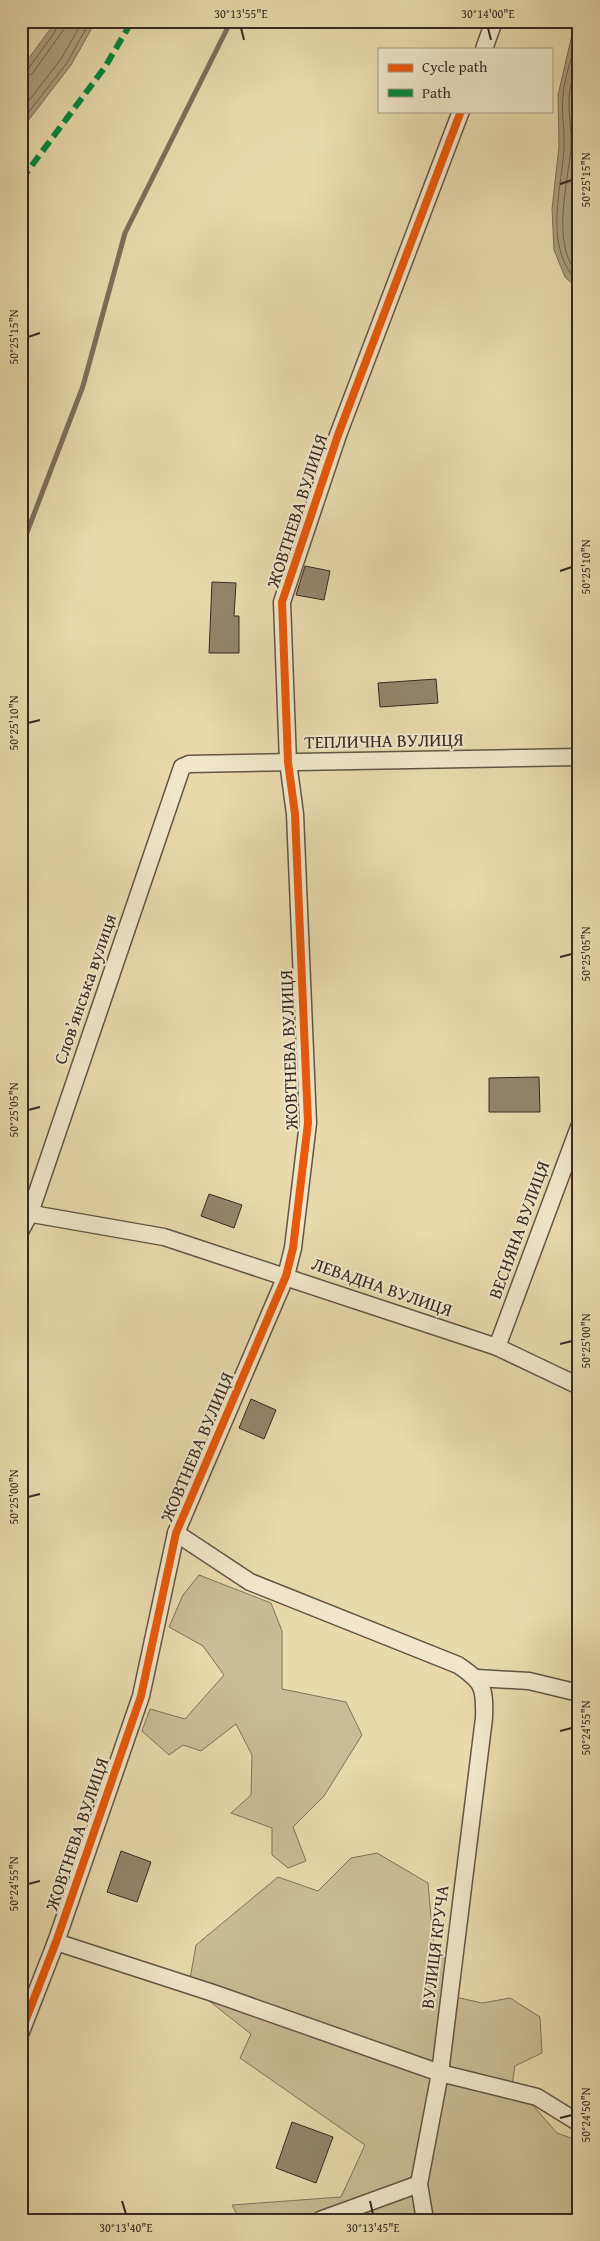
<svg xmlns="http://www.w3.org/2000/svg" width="600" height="2241" font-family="'Gentium Book Plus',serif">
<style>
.green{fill:#cabc96;stroke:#80725d}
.water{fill:#ac9e7e;stroke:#7d6f5a}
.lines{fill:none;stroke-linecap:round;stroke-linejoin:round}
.shore{stroke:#726451;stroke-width:1}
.stream{stroke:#7d6f5a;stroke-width:5}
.building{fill:#93856b;stroke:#372924}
.street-casing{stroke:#635546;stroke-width:19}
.street{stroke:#f0e7ca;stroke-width:16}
.quiet{stroke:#00873e;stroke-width:6;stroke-dasharray:12 6;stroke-linecap:butt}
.cycleway-casing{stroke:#f0e7ca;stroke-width:11}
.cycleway{stroke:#e8590c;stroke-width:8}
.ticks{fill:none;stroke:#372924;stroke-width:2}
.labels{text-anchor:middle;stroke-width:4;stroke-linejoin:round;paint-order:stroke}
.street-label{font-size:18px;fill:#372924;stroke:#f0e7ca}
.neatline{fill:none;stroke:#372924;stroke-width:2}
.ticks-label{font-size:12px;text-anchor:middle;fill:#372924}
</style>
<rect width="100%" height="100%" fill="#e8daad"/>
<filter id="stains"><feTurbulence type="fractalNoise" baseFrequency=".004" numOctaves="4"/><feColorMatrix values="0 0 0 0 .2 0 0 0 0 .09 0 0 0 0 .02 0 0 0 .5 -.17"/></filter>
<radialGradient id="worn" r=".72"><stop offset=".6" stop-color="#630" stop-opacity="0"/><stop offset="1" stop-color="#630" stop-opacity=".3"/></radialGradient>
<g class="green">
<polygon points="199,1575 271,1603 282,1631 282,1689 346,1702 362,1735 324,1796 293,1827 306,1861 288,1868 272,1855 272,1828 231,1813 251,1795 252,1755 236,1724 201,1751 183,1745 169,1755 142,1731 150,1709 185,1719 224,1675 203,1646 169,1627 183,1595"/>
<polygon points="377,1853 428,1883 434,1950 450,1962 451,1996 482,2003 510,1998 540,2017 542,2053 515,2066 510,2098 530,2102 557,2133 579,2141 579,2220 240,2220 232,2205 341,2197 365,2145 240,2058 251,2034 189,1985 196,1945 278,1877 318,1891 351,1858"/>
</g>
<g class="water">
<polygon points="56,21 96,21 71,65 21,130 21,69"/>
<polygon points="579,36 579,290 565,277 554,250 552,209 559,146 558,95 571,39"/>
</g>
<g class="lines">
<g class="shore">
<path d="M579,42L575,44C571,61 564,79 563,96C561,113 565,130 564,147C562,191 542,247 579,283"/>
<path d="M579,56C576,69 570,84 569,97C568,114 572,131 571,148C568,183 550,247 579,275"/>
<polyline points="21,72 28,69 54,33 60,21"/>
<polyline points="21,78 32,74 64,29 66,21"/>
<path d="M579,88C574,106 578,126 578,146C577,185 563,223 579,261"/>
<polyline points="21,111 61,59 83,21"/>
<polyline points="21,122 67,63 90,21"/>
</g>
<polyline class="stream" points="21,548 83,386 125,233 231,21"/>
</g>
<g class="building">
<polygon points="305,566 330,571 324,600 296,595"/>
<polygon points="212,582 236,583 234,616 239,616 239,653 209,653"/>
<polygon points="436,679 438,703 380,707 378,683"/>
<polygon points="539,1077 540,1112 489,1112 489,1078"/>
<polygon points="209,1194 242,1205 234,1228 201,1216"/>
<polygon points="251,1399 276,1410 264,1439 239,1428"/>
<polygon points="121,1851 151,1862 137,1902 107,1892"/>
<polygon points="292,2122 333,2137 316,2183 276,2168"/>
</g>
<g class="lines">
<g class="street-casing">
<g id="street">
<polyline points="484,49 494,21"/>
<polyline points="21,1212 164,1237 497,1347 579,1386"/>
<polyline points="21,1230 30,1213 182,767 189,764 579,757"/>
<polyline points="497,1347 579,1127"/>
<path d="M176,1533L250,1582L458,1665C483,1682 485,1687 484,1718L440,2073L537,2097L579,2123"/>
<polyline points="477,1678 529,1681 579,1693"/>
<polyline points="56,1942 213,1993 440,2073 419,2184 425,2220"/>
<polyline points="21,2032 56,1942 141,1696 176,1533 286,1276 293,1248 308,1123 295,814 288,762 282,602 338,435 461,111"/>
<polyline points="320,2220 419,2184"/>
</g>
</g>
<use href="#street" class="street"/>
<polyline class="quiet" points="21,180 105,67 132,21"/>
<g class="cycleway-casing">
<polyline id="cycleway" points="21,2032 56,1942 141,1696 176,1533 286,1276 293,1248 308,1123 295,814 288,762 282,602 338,435 461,111"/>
</g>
<use href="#cycleway" class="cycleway"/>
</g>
<path class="ticks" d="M241,28L244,40M488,28L491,40M560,184L572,180M28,337L40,333M560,571L572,567M28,723L40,720M560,957L572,954M28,1110L40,1107M560,1344L572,1341M28,1497L40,1494M560,1731L572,1728M28,1884L40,1881M560,2118L572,2115M122,2201L126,2214M370,2201L373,2214"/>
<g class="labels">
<g class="street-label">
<text transform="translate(297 511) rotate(-72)" y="6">ЖОВТНЕВА ВУЛИЦЯ</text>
<text transform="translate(384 741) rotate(-1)" y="6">ТЕПЛИЧНА ВУЛИЦЯ</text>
<text transform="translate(85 989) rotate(-71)" y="6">Словʼянська вулиця</text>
<text transform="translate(289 1050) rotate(-92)" y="6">ЖОВТНЕВА ВУЛИЦЯ</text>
<text transform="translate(519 1230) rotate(-70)" y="6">ВЕСНЯНА ВУЛИЦЯ</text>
<text transform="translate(382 1287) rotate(19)" y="6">ЛЕВАДНА ВУЛИЦЯ</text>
<text transform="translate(197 1447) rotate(-67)" y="6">ЖОВТНЕВА ВУЛИЦЯ</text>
<text transform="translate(77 1834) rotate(-71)" y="6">ЖОВТНЕВА ВУЛИЦЯ</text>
<text transform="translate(435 1947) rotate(-83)" y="6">ВУЛИЦЯ КРУЧА</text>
</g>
</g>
<rect width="600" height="2241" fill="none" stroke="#e8daad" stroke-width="55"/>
<rect x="378" y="48" width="175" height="65" fill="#f0e7ca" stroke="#a69b88"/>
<rect x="388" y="64" width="25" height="8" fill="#e8590c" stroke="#a69b88"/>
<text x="422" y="72" font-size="15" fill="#372924">Cycle path</text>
<rect x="388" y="89" width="25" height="8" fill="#00873e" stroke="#a69b88"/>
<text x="422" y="98" font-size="15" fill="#372924">Path</text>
<rect x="28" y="28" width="544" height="2186" class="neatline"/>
<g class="ticks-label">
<text x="241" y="18">30°13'55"E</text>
<text x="488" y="18">30°14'00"E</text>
<text transform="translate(586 180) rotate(-90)" y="4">50°25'15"N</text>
<text transform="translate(14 337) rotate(-90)" y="4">50°25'15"N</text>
<text transform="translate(586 567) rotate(-90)" y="4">50°25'10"N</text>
<text transform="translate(14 723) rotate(-90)" y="4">50°25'10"N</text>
<text transform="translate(586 954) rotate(-90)" y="4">50°25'05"N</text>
<text transform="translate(14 1110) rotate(-90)" y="4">50°25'05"N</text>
<text transform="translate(586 1341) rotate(-90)" y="4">50°25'00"N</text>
<text transform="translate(14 1497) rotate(-90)" y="4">50°25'00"N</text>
<text transform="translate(586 1728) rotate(-90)" y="4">50°24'55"N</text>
<text transform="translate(14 1884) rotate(-90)" y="4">50°24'55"N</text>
<text transform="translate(586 2115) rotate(-90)" y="4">50°24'50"N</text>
<text x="126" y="2232">30°13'40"E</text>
<text x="373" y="2232">30°13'45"E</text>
</g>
<rect width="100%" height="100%" filter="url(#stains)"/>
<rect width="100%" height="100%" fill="url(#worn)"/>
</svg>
